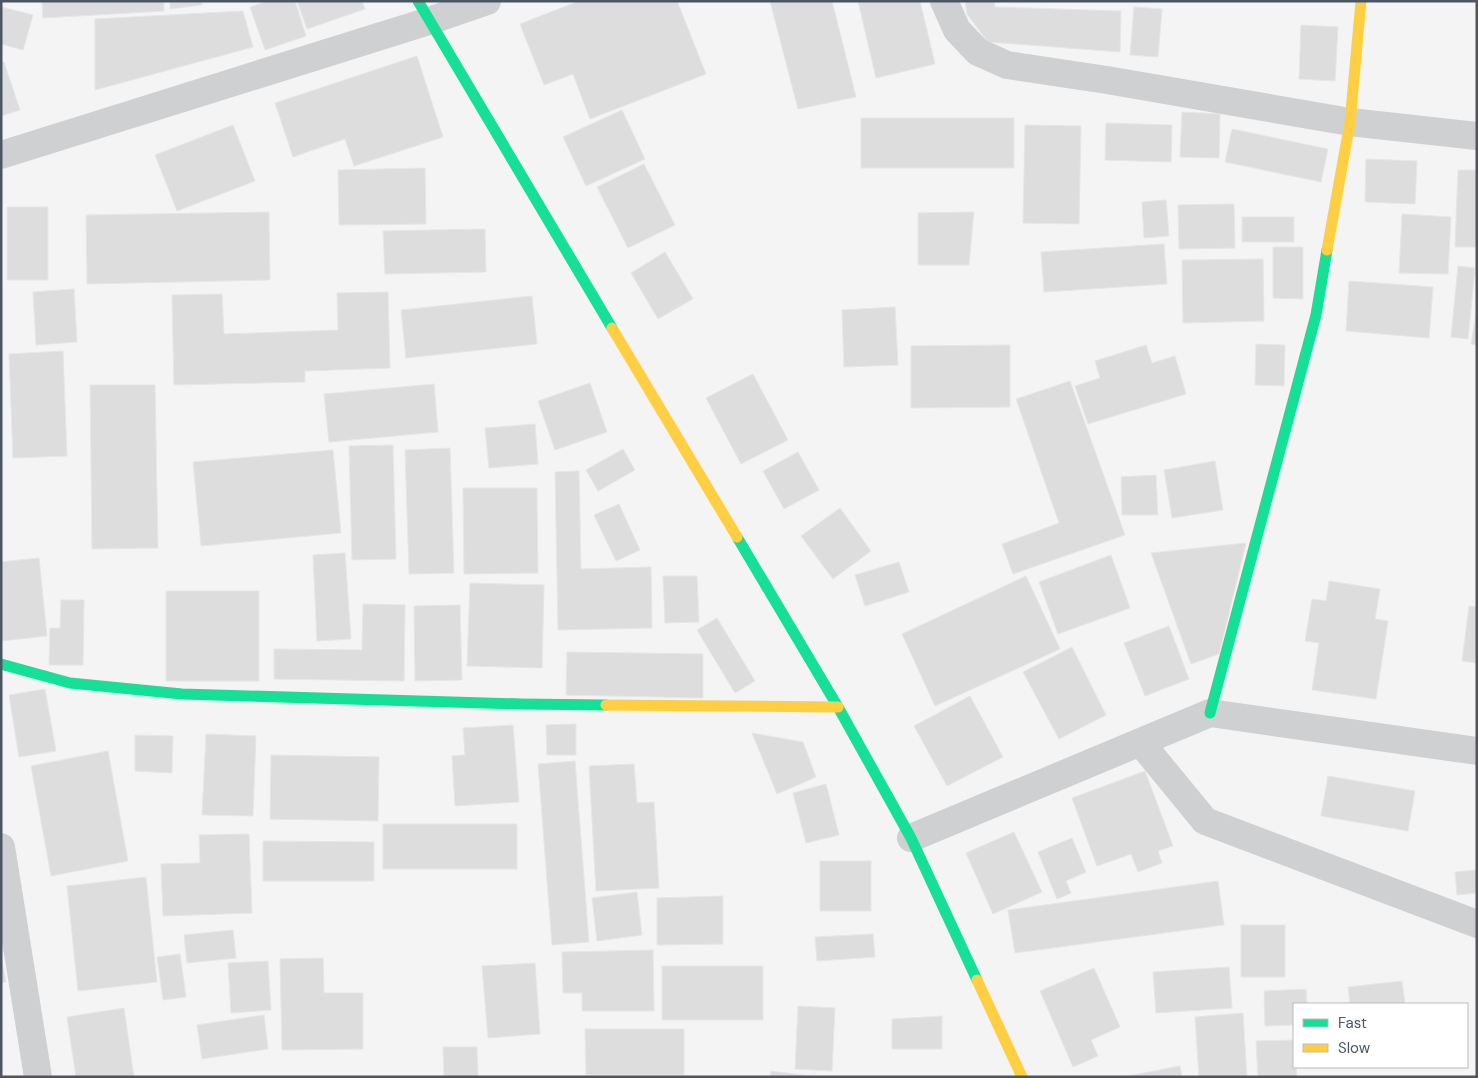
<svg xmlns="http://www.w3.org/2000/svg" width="1478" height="1078" font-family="'DM Sans',sans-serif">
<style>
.building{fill:#ddddde;stroke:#e5e6e7}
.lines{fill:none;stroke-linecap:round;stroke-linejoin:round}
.street{stroke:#ced0d2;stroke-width:28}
.fast{stroke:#16e098;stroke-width:11}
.slow{stroke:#ffcf43;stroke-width:11}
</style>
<rect width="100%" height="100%" fill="#f4f4f4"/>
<g class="building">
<polygon points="42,1 164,1 164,11 43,18"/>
<polygon points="170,1 202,1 202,5 170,9"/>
<polygon points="268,1 295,1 306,36 265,50 250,7"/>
<polygon points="297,1 362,1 365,9 307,29"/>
<polygon points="579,1 677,1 706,74 590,119 573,74 544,85 520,24"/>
<polygon points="770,1 832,1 856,97 798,109"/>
<polygon points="858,1 920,1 935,64 876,78"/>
<polygon points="965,1 994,1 995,7 1121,11 1120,52 988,42 967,14"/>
<polygon points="1,7 33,15 23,50 1,44"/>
<polygon points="1134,7 1162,9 1158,57 1130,55"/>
<polygon points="243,11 253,47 95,90 95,19"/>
<polygon points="1301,25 1338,27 1335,81 1299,79"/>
<polygon points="417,56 443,137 354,166 345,139 293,157 275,103"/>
<polygon points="1,62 4,62 20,110 1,116"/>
<polygon points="622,110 645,159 586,186 563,137"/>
<polygon points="1182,112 1220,114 1219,158 1180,157"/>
<rect x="861" y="118" width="153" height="50"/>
<polygon points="1106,123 1172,125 1171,162 1105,160"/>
<polygon points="233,125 255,181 177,211 155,155"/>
<polygon points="1025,125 1081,126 1079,224 1023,223"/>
<polygon points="1232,129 1328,149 1321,182 1225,162"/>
<polygon points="1366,159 1417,161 1415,204 1365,202"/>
<polygon points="644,164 675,225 628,248 597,187"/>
<polygon points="425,168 426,224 339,225 338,170"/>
<polygon points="1458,170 1477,170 1477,247 1455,247"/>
<polygon points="1166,200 1169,236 1144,238 1142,202"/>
<polygon points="1234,204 1235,248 1179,249 1178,205"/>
<rect x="7" y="207" width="41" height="73"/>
<polygon points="269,212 270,280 87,284 86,215"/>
<polygon points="974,212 969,265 918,265 918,213"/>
<polygon points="1402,214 1451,217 1448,274 1399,273"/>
<rect x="1242" y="217" width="52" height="25"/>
<polygon points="485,229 486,272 385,274 383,231"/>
<polygon points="1164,244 1167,284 1044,292 1041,252"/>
<polygon points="1273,247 1303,247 1303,299 1273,298"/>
<polygon points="665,252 693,299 658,319 631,273"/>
<polygon points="1263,259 1264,321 1183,323 1182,260"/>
<polygon points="1458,266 1475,268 1468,339 1451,337"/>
<polygon points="1349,281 1433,287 1429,338 1346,331"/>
<polygon points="74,289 77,342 36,345 33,292"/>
<polygon points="388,292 390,368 305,371 305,382 174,385 172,295 222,294 224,334 338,330 337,293"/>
<polygon points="532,296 537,344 406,358 401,310"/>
<polygon points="895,307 898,365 844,367 842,310"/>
<polygon points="1477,309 1477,345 1471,344"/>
<polygon points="1256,344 1285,345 1284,386 1255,385"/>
<polygon points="1010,345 1010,407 911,408 911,346"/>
<polygon points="1146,345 1152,363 1175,356 1186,394 1088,424 1075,386 1100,378 1095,361"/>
<polygon points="63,351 67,456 13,458 9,354"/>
<polygon points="753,374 788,440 741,464 706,398"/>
<polygon points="1070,381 1125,535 1013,574 1002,544 1059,523 1016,399"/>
<polygon points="590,383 607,432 555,450 538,401"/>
<polygon points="434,384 438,432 329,442 324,394"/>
<polygon points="90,385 155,385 158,548 92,549"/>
<polygon points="535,424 538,464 489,468 485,428"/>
<polygon points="393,445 396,559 352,560 349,446"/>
<polygon points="450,448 454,573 409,574 405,450"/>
<polygon points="623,449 635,470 598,491 586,470"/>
<polygon points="333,450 341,533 201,546 193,462"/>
<polygon points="798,452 819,490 784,509 763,471"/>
<polygon points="1215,461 1223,510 1172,518 1164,470"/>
<polygon points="579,471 581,569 651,567 652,628 558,630 555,472"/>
<polygon points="1156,475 1158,515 1122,515 1121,477"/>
<polygon points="463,488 537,488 538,573 464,574"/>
<polygon points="619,504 640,550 616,561 594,515"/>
<polygon points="840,508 871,551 833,579 801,536"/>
<polygon points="1246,543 1219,654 1191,664 1151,553"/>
<polygon points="345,553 351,639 317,641 313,555"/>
<polygon points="1111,555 1130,608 1058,634 1039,582"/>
<polygon points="39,558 47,636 1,641 1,562"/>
<polygon points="899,562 909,592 865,606 855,575"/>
<polygon points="663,576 697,576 699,622 665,623"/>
<polygon points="1026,576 1060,649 935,706 902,634"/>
<polygon points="1329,581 1380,589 1375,619 1388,621 1376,699 1312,690 1319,643 1305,641 1312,599 1326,601"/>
<polygon points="470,583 544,585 542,668 467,666"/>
<rect x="166" y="591" width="93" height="90"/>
<polygon points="61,600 84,600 83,665 49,665 50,628 60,628"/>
<polygon points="363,604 405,605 404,681 274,679 274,649 362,650"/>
<polygon points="460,605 462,680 415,681 414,606"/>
<polygon points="1469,606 1477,607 1477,663 1462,661"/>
<polygon points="717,618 755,681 735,693 697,630"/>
<polygon points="1169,626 1189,679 1145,696 1124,643"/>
<polygon points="1072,647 1106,715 1059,739 1023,672"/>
<polygon points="567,652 703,654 703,698 566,695"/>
<polygon points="45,689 56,751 19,757 9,695"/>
<polygon points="970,696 1003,757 947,786 914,726"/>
<polygon points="576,724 576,755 547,755 546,725"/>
<polygon points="513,725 519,802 455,806 452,756 465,755 463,728"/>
<polygon points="752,733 803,742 816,777 777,794"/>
<polygon points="206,734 256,736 253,816 202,815"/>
<polygon points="135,735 173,736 172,773 135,771"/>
<polygon points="108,751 128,861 51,876 31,766"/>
<polygon points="271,755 379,757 378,821 270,819"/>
<polygon points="575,761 589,942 552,945 538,764"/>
<polygon points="634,764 637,803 654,802 659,888 596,891 589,766"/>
<polygon points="1145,771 1173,846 1158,851 1162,863 1138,872 1131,854 1097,866 1072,798"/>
<polygon points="1328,776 1415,791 1408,831 1321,816"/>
<polygon points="826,784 839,835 806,843 793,793"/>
<rect x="383" y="824" width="134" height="45"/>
<polygon points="1014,832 1042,892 993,914 966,853"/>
<polygon points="249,834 252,913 163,916 161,864 200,863 199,835"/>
<polygon points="1072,838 1086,872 1066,881 1071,893 1057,899 1038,852"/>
<polygon points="263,841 374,842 374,881 263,881"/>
<rect x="820" y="861" width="51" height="50"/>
<polygon points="1477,870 1477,893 1457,895 1455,872"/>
<polygon points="146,877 157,982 78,991 67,886"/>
<polygon points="1218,881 1224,925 1015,953 1008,910"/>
<polygon points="637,892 642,935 597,941 592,898"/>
<polygon points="723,896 723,944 657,945 657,898"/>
<rect x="1241" y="925" width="44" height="52"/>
<polygon points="233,930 236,958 187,963 184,935"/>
<polygon points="873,934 875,957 817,961 815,937"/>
<polygon points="653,950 654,1011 582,1011 582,993 563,993 562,952"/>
<polygon points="180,954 186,997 163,1000 157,957"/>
<polygon points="1,956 6,982 1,983"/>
<polygon points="323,958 324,993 363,993 363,1049 282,1050 280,959"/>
<polygon points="268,961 271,1010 231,1013 228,963"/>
<polygon points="535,963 540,1034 488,1038 482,966"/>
<rect x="662" y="966" width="101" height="54"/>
<polygon points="1229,967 1232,1008 1156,1013 1153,972"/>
<polygon points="1094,968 1120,1027 1091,1040 1098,1056 1073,1067 1040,991"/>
<polygon points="1402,981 1405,1004 1350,1004 1348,987"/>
<polygon points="1306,989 1307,1004 1294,1004 1294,1025 1265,1026 1264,991"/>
<polygon points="798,1006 835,1008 832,1071 795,1069"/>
<polygon points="124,1008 134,1077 76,1077 67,1017"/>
<polygon points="1243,1013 1247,1077 1199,1077 1195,1017"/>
<polygon points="264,1015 268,1049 202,1059 197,1025"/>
<polygon points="942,1016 942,1049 892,1049 892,1019"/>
<polygon points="585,1029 684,1029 684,1075 586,1075"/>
<polygon points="1294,1040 1294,1067 1296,1067 1297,1077 1258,1077 1256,1041"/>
<polygon points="443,1047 477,1047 478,1077 444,1077"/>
<polygon points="1180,1066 1182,1077 1123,1077"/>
<polygon points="771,1071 818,1077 770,1077"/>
</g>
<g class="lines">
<g class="street">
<polyline points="944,1 957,30 978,52 1007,65 1107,80 1350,122 1477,136"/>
<polyline points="1,155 429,21 487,1"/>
<polyline points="1141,743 1205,821 1477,924"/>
<polyline points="911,838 1210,713 1477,751"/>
<polyline points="1,847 38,1077"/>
</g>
<g class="fast">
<polyline points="418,1 612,328"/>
<polyline points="737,537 838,707 911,838 977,980"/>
<polyline points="1,664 70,683 182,694 521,704 606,705"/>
<polyline points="1210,713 1316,315 1327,250"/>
</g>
<g class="slow">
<polyline points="1327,250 1350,122 1361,1"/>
<polyline points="612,328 737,537"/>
<polyline points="606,705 838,707"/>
<polyline points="977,980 1022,1077"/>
</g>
</g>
<rect width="1478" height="1078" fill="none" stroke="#4a5661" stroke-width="5"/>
<rect x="1293" y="1003" width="175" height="65" fill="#ffffff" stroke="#b7bbc0"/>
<rect x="1303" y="1019" width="25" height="8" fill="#16e098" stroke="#b7bbc0"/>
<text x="1338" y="1028" font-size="15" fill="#4a5661">Fast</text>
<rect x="1303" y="1044" width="25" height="8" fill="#ffcf43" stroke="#b7bbc0"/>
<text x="1338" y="1053" font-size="15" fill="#4a5661">Slow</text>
</svg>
